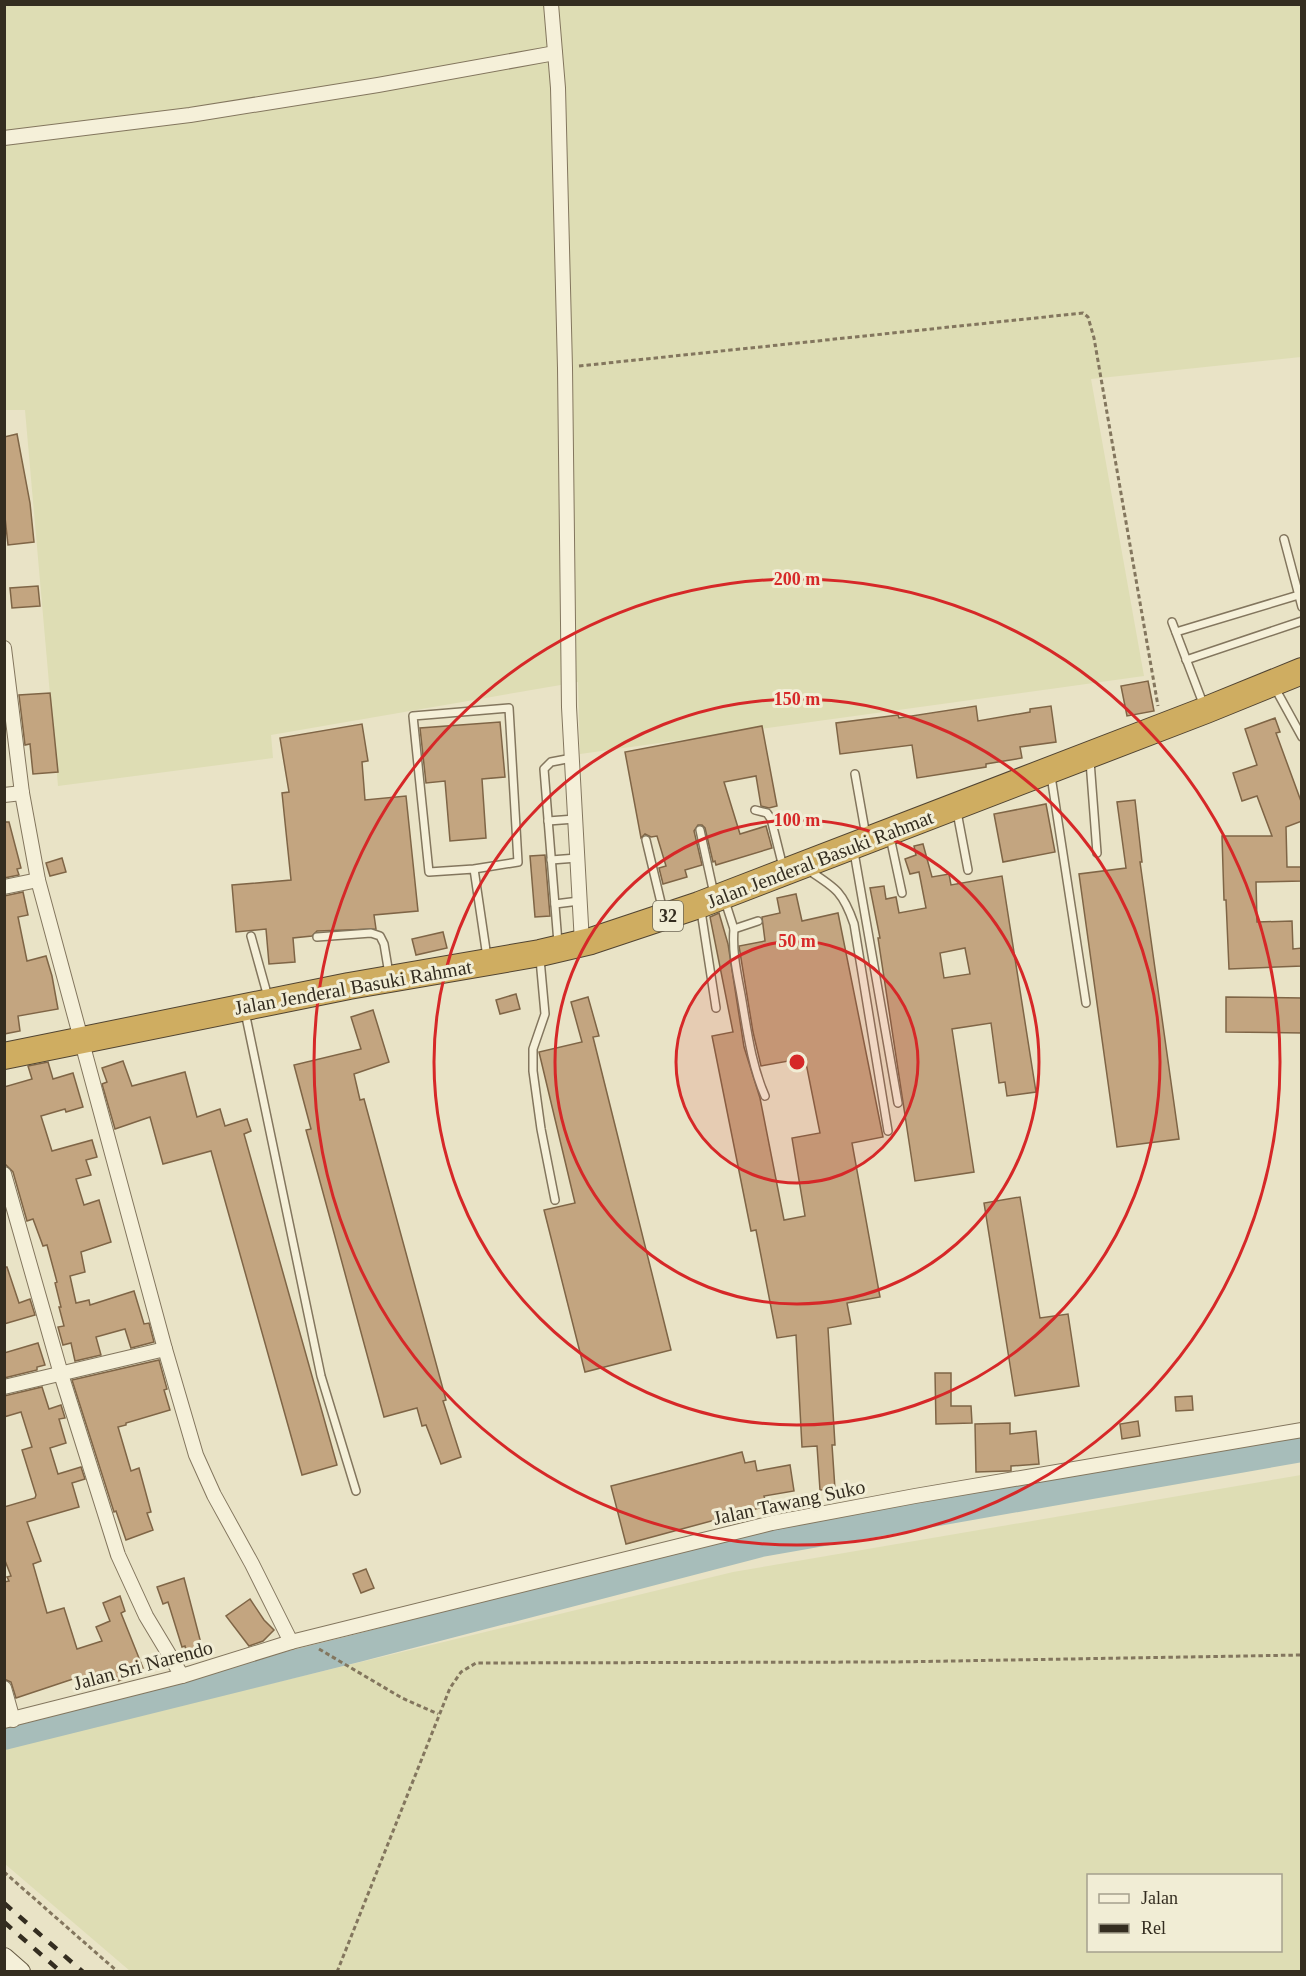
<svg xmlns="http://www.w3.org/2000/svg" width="1306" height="1976" font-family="'Times New Roman',serif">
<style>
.farmland{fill:#deddb4;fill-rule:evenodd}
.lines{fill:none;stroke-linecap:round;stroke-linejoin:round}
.river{stroke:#a7bdba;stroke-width:28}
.building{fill:#c3a580;stroke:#7f6546;stroke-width:1.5;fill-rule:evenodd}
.lane-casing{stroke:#83765e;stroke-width:10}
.street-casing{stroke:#83765e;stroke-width:16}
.secondary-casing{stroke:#645841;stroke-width:22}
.highway-casing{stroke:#514432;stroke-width:28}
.path{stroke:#83765e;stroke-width:3;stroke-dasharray:4.5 3;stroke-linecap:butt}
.lane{stroke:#f5f0d9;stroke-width:7}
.street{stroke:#f5f0d9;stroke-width:14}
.secondary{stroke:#f5f0d9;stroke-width:20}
.highway{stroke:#cfad61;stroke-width:26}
.rail{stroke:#342d20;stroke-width:4.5;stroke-dasharray:10 10;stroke-linecap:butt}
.ring{fill:none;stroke:#d62828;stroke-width:3}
.labels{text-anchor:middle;stroke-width:6;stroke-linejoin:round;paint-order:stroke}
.shield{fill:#f1edd5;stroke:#6d6756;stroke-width:1.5}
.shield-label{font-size:18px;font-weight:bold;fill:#342d20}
.street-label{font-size:20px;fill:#342d20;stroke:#f1edd5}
.centre{fill:#d62828;stroke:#f1edd5;stroke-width:3}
.ring-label{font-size:18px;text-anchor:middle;font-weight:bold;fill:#d62828;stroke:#f1edd5;stroke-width:6;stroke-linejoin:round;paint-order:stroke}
</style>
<rect width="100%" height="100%" fill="#e9e3c6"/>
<g class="farmland">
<polygon points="4,5 1301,5 1301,357 1091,379 1144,676 580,754 578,682 271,735 273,758 58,786 25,410 5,410"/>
<path d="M1301,1475V1971H130L5,1864V1748L733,1572ZM1088,1876H1280V1950H1088Z"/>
</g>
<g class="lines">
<polyline class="river" points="4,1736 358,1648 761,1543 1302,1448"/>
</g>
<g class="building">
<polygon points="17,434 30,503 34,542 8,545 4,508 4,437"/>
<polygon points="38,586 40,606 12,608 10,588"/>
<polygon points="1148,681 1154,711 1127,716 1121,686"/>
<polygon points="50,693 58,772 33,774 30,744 25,745 19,695"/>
<polygon points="976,706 978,721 1030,712 1030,709 1051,706 1056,742 1020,747 1022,758 986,764 986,767 917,778 912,745 840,754 836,723 898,715 899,718"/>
<polygon points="1275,718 1280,732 1276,733 1302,804 1302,821 1286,827 1287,867 1302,867 1302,881 1256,882 1257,922 1292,921 1293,949 1302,948 1302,966 1229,969 1226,900 1224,900 1222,836 1272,836 1257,796 1242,801 1233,773 1257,765 1245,729"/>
<polygon points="500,722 505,777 482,779 486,838 450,841 445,781 426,783 420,728"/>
<polygon points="362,724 368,761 362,762 365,800 406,796 418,911 374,915 376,929 317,931 312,936 293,938 295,962 269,964 266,929 236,932 232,885 291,880 282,793 289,792 280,738"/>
<polygon points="762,726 777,806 769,808 761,806 756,776 724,782 740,834 766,826 772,848 716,865 715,861 713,862 705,828 702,825 698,825 694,831 702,865 685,870 687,877 663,884 659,868 666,866 657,836 651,837 645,834 641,838 625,752"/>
<polygon points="1135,800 1142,862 1140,862 1179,1139 1117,1147 1079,874 1126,868 1117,802"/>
<polygon points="1046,804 1055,852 1003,862 994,814"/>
<polygon points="4,822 9,822 21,868 17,869 19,875 4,878"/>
<path d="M923,844L932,877L949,874L951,885L1002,876L1036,1092L1007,1096L1005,1082L999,1083L991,1023L952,1029L974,1172L915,1181L878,938H880L870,888L884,886L886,899L896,897L899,913L926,908L919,872L910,874L905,859L916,855L914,846ZM965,948L970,974L944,978L940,953Z"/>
<polygon points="545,855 550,916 535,917 530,856"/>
<polygon points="62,858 66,872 50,876 46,863"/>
<polygon points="23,892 28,915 18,917 27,961 46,956 52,976 58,1009 18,1016 20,1031 4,1034 4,896"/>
<polygon points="796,894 802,921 838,913 883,1137 852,1143 880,1297 847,1303 851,1324 828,1328 835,1445 832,1445 835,1489 820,1490 817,1446 802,1447 796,1335 777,1338 756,1230 751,1231 712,1036 733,1032 710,917 719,913 728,944 744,1047 760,1098 784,1220 805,1216 792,1138 820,1133 805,1058 761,1066 753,1032 739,946 765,941 762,917 780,913 777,898"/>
<polygon points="443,932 447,948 416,955 412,939"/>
<polygon points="516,994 520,1009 500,1014 496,1000"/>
<polygon points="588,997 599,1036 593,1037 671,1350 585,1372 544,1210 575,1203 539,1052 582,1042 571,1002"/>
<polygon points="1226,997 1302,998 1302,1033 1226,1032"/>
<polygon points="373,1010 389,1062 354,1074 360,1100 364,1099 446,1400 443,1401 461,1457 441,1464 426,1425 422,1426 417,1408 384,1417 306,1130 311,1129 294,1065 361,1049 351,1017"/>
<polygon points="123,1061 132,1086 185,1072 197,1117 220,1109 225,1126 247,1119 251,1131 244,1134 337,1465 302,1475 211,1151 163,1164 150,1117 115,1129 102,1084 107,1082 102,1068"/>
<polygon points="48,1062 53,1079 73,1073 83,1107 66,1112 65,1109 41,1116 52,1151 92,1140 97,1157 86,1160 91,1175 76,1179 84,1205 99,1200 111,1242 81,1252 85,1272 70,1276 76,1303 89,1300 90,1305 134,1291 144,1324 149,1323 154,1342 131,1348 125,1329 96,1337 101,1355 75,1361 71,1343 63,1345 58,1327 64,1326 59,1307 61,1307 55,1283 57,1282 47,1245 43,1246 33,1219 27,1221 13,1172 4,1163 4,1087 32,1079 28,1066"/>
<polygon points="1020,1197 1040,1318 1068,1314 1079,1386 1015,1396 984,1203"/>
<polygon points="4,1267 7,1267 19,1303 30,1299 35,1315 4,1324"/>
<polygon points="38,1343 45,1365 37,1367 37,1370 4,1378 4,1353"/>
<polygon points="159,1360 167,1389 164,1390 170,1410 126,1423 126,1425 118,1427 131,1471 139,1468 151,1512 147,1513 153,1530 126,1540 116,1511 114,1512 72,1380"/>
<polygon points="935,1373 951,1373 951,1406 971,1406 972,1423 936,1424"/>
<polygon points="42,1387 49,1409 61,1405 65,1418 59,1419 66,1443 50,1448 58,1474 81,1467 85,1479 72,1483 79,1507 27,1522 41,1561 33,1564 47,1613 64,1608 77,1649 102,1641 96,1627 110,1621 103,1603 120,1596 125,1611 121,1613 143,1668 128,1674 129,1677 118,1681 113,1671 77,1683 76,1678 16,1698 11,1682 4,1679 4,1582 9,1581 7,1577 11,1576 4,1558 4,1507 35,1498 36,1495 22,1450 32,1447 21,1412 4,1417 4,1396"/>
<polygon points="1192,1396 1193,1410 1176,1411 1175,1397"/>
<polygon points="1138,1421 1140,1436 1122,1439 1120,1424"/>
<polygon points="1010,1423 1010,1434 1036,1431 1039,1464 1011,1466 1011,1471 1007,1471 976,1472 975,1424"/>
<polygon points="742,1452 745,1463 755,1461 757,1471 790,1465 794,1491 764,1496 767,1506 626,1544 611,1486"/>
<polygon points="366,1569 374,1588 361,1593 353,1574"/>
<polygon points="184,1578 204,1655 188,1659 185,1646 182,1647 168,1602 163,1604 157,1587"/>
<polygon points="250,1599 264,1620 274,1630 263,1641 249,1646 226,1616"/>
</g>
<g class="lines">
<g class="lane-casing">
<g id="lane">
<polyline points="1284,539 1302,607"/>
<polyline points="1172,622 1204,706"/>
<polyline points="1176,632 1302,594"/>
<polyline points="1186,660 1302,621"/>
<polyline points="1275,688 1302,737"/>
<polyline points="1090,761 1097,853"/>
<polyline points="855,774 866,836"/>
<polyline points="1051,776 1086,1003"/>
<polyline points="755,810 767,813 771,819 783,867"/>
<polyline points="957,812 968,870"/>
<polyline points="548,821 575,819"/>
<polyline points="700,830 714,894"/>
<polyline points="890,837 902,893"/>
<polyline points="646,840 663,911"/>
<polyline points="854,852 898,1103"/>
<polyline points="551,860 577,858"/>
<polyline points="474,869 429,872 413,716 509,708 518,862 474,869 487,957"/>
<path d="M808,870C836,888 843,892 854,924L888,1131"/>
<polyline points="725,901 734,929 758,921"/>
<polyline points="555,904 579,901"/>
<polyline points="701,911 716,1008"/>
<path d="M734,929C732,952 737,973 741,995C747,1029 751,1064 765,1096"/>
<polyline points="251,936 268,997"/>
<polyline points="317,937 371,933 380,936 384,944 389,974"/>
<polyline points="558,943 544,769 551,762 572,758"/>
<polyline points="540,959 545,1014 533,1049 533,1071 541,1129 555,1200"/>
<polyline points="245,1012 321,1376 356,1491"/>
</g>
</g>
<g class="street-casing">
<g id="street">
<polyline points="551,4 558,88 565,368 569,707 582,943"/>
<polyline points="4,138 190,115 378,85 555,53"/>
<polyline points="4,648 22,793 38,880 165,1349 196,1455 214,1495 252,1564 291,1642"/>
<polyline points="4,795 22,793"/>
<polyline points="4,887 38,880"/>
<polyline points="4,1174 61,1374 118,1555 146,1616 182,1676"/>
<polyline points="4,1387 165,1349"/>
<polyline points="4,1688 13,1720"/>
<polyline points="4,1721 182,1676 291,1642 772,1523 915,1496 1302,1430"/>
</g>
</g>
<g class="secondary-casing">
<polyline id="secondary" points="4,1958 20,1972"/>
</g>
<g class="highway-casing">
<polyline id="highway" points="4,1056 349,986 540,953 591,941 699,905 1206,710 1302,671"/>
</g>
<g class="path">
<polyline points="579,366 1083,313 1088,317 1094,338 1158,706"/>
<polyline points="319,1649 402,1698 438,1714"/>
<polyline points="4,1872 118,1972"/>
<polyline points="337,1972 450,1688 461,1672 476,1663 893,1662 1302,1655"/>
</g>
<use href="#lane" class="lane"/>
<use href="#street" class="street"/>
<use href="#secondary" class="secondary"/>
<use href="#highway" class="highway"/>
<g class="rail">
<polyline points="4,1903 83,1972"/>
<polyline points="4,1922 61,1972"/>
</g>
</g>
<circle cx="797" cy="1062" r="121" fill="#d62828" fill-opacity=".12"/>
<g class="ring">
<circle cx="797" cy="1062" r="121"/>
<circle cx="797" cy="1062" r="242"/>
<circle cx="797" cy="1062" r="363"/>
<circle cx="797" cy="1062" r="483"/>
</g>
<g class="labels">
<rect class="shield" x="653" y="901" width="30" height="30" rx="4.5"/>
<g class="shield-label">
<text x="668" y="922">32</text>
</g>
<g class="street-label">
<text transform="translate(820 859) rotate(-21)" y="7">Jalan Jenderal Basuki Rahmat</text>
<text transform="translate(353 987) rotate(-10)" y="7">Jalan Jenderal Basuki Rahmat</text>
<text transform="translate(789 1502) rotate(-12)" y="7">Jalan Tawang Suko</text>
<text transform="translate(143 1665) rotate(-15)" y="7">Jalan Sri Narendo</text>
</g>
</g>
<circle cx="797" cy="1062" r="9" class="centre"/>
<g class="ring-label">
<text x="797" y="585">200 m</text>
<text x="797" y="705">150 m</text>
<text x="797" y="826">100 m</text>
<text x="797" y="947">50 m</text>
</g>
<rect width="1306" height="1976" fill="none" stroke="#342d20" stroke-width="12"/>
<rect x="1087" y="1874" width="195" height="78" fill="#f1edd5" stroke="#a5a08d" stroke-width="1.5"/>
<rect x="1099" y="1894" width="30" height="9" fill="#f5f0d9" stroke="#a5a08d" stroke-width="1.5"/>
<text x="1141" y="1904" font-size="18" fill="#342d20">Jalan</text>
<rect x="1099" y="1924" width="30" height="9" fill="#342d20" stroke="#a5a08d" stroke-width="1.5"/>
<text x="1141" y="1934" font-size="18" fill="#342d20">Rel</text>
</svg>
